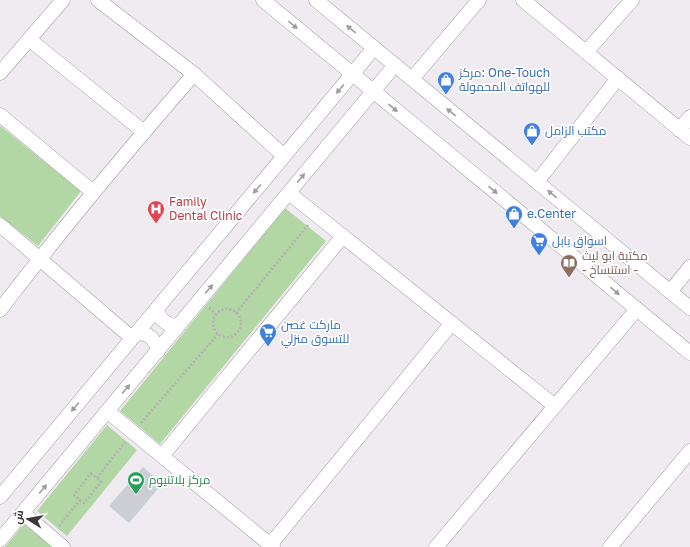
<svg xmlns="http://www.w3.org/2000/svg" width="690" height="547" font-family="'Golos Text',Cairo,sans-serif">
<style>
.green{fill:#b3d6a5}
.building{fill:#cdcdd6}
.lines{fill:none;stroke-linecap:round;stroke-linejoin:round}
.minor-casing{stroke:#9f9aa0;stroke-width:15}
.path{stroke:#b5b0b6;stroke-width:2.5;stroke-dasharray:2 2;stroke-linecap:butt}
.minor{stroke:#fff;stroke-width:14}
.oneway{fill:#9d9c9e}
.labels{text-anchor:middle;stroke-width:3.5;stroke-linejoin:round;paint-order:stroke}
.shop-label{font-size:12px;fill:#366cbe;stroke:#fff;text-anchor:start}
.health-label{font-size:12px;fill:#be3a42;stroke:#fff;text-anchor:start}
.education-label{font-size:12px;fill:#785e54;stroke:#fff;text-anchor:start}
.leisure-label{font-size:12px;fill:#27864d;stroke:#fff;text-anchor:start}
</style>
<rect width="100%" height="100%" fill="#f0eaf1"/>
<g class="green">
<polygon points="0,126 81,191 38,246 0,216"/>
<polygon points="285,208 326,241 160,444 120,411"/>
<polygon points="107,425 137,450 67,536 37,511"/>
<polygon points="24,524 52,547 5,547"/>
</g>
<polygon class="building" points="143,467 162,484 129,523 109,506"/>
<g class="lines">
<g class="minor-casing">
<g id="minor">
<polyline points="98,0 194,74 284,156"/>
<polyline points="263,0 690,353"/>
<polyline points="316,0 690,308"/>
<polyline points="523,0 690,138"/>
<polyline points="30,40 144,132"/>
<polyline points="586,52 632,0"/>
<polyline points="0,73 63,0"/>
<polyline points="412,79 479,0"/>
<polyline points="0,115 93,192"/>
<polyline points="679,130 690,117"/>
<polyline points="537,182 618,78"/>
<polyline points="289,193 555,406"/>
<polyline points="0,225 132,338"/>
<polyline points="670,292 690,267"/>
<path d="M0,310C62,229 127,151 194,74"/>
<path d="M156,310C161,321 167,325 178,326"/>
<path d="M137,333C149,333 155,339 158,351"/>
<polyline points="107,411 273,547"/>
<polyline points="162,456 343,236"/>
<polyline points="0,497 374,48"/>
<polyline points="23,513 63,547"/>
<polyline points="0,540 395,65"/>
<polyline points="270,545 452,323"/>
<polyline points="436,547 637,309"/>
<polyline points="610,547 690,451"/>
</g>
</g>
<g class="path">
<polyline points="209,308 216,314"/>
<circle cx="227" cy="323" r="14"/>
<polyline points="236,313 308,225"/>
<polyline points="141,423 218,334"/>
<polygon points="91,473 101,482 84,503 74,495"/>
<polyline points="97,478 125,442"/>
<polyline points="59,526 80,500"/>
</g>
<use href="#minor" class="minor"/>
</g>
<defs><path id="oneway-solid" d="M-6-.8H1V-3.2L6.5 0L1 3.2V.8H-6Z"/></defs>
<g class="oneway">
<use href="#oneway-solid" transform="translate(293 25) rotate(40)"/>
<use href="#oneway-solid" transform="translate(351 29) rotate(-141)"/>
<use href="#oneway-solid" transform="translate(340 89) rotate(130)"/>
<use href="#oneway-solid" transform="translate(393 108) rotate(40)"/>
<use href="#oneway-solid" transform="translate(451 112) rotate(-141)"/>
<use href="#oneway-solid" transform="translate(301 178) rotate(-50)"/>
<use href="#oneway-solid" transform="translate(257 189) rotate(130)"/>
<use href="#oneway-solid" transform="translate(493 190) rotate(40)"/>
<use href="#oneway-solid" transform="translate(552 194) rotate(-140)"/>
<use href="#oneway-solid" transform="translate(209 289) rotate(-50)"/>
<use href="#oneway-solid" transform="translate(615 291) rotate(40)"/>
<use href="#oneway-solid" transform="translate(126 389) rotate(-50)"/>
<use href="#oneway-solid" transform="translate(75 407) rotate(130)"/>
<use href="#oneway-solid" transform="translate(43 489) rotate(-50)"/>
</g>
<defs>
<g id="shop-pin" transform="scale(0.9)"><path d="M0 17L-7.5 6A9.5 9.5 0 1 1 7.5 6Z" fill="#3f7fe0" stroke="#fff"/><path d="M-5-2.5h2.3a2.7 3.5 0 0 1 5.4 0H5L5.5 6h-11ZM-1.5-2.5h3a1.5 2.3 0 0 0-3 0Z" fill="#fff"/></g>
<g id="hospital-pin" transform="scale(0.9)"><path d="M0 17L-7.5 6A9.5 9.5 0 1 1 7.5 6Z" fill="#e0444e" stroke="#fff"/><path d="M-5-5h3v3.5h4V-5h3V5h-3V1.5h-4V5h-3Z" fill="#fff"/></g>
<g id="supermarket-pin" transform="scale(0.9)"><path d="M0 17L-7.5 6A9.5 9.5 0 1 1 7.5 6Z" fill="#3f7fe0" stroke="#fff"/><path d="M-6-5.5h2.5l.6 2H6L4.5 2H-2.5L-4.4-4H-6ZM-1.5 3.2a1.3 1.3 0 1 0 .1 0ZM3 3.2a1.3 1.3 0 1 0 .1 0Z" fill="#fff"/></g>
<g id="library-pin" transform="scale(0.9)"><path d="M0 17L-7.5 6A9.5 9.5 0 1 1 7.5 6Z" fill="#8d6e63" stroke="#fff"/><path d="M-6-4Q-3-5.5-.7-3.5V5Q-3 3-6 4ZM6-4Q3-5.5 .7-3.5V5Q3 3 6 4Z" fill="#fff"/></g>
<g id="stadium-pin" transform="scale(0.9)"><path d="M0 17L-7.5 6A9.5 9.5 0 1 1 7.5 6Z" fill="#2e9e5b" stroke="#fff"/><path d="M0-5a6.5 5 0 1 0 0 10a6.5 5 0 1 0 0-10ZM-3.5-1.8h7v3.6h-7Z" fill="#fff"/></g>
</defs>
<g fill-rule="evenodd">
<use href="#shop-pin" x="446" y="80"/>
<use href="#shop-pin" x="532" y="131"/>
<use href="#hospital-pin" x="156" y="209"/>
<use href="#shop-pin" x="514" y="214"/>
<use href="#supermarket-pin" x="539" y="241"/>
<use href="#library-pin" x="569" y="263"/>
<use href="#supermarket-pin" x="268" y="332"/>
<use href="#stadium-pin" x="136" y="480"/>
</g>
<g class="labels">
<g class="shop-label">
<text x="459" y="77">مركز: One-Touch<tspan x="459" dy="14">للهواتف المحمولة</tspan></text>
<text x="545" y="135">مكتب الزامل</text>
<text x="527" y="218">e.Center</text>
<text x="552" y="245">اسواق بابل</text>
<text x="281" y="329">ماركت غصن<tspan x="281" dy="14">للتسوق منزلي</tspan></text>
</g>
<g class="health-label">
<text x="169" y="206">Family<tspan x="169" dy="14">Dental Clinic</tspan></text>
</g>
<g class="education-label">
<text x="582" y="260">مكتبة ابو ليث<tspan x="582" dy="14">- استنساخ -</tspan></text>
</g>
<g class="leisure-label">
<text x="149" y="484">مركز بلاتنيوم</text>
</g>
</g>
<g transform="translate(28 519) rotate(281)" stroke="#ffffff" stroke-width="3" paint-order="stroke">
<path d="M0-3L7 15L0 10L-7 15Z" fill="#3b393c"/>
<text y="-6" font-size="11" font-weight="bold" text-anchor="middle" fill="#3b393c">ش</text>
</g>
</svg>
